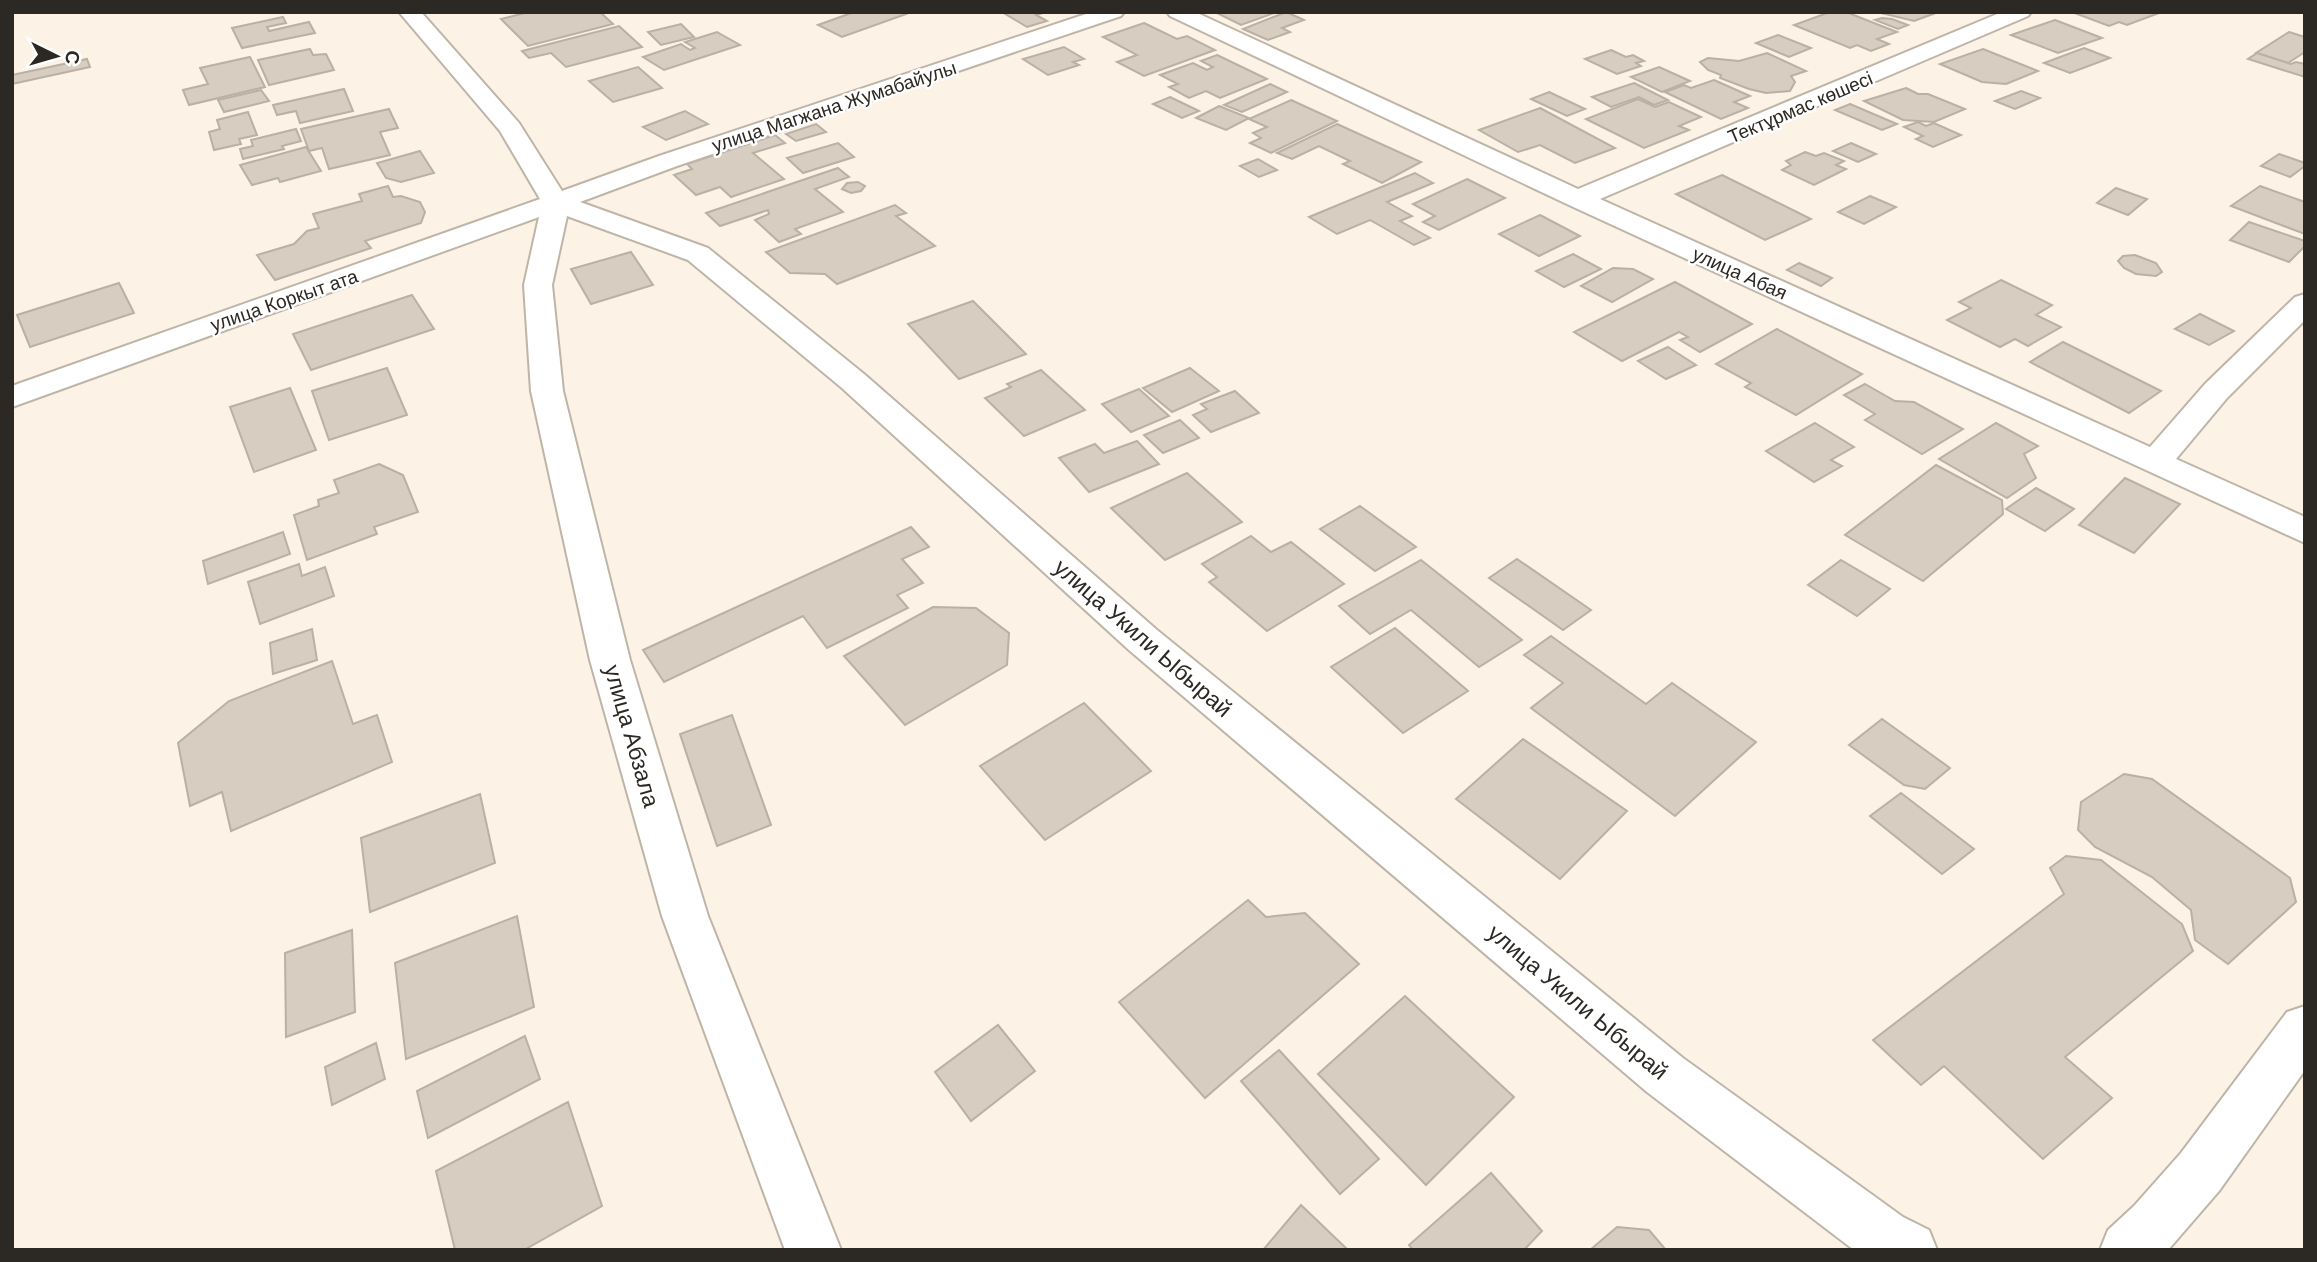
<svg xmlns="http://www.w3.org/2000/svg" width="2317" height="1262" font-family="'DM Sans',sans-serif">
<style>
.building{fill:#d7cdc0;stroke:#bab0a4;stroke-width:2}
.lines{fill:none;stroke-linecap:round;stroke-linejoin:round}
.minor-casing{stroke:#beb5a8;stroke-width:4}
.minor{fill:#fff;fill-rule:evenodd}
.labels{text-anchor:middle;stroke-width:5;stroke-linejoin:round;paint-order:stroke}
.far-street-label{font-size:19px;fill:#2c2823;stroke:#fff}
.street-label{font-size:23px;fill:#2c2823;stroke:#fff}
</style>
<rect width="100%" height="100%" fill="#fcf2e5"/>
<g class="building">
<polygon points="529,12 600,12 613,24 528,46 501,19"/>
<polygon points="854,12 902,12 906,14 842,37 818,25"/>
<polygon points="1002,12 1046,12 1036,15 1047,21 1027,27"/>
<polygon points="1215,12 1277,12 1241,25"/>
<polygon points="1286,12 1304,20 1282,28 1290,32 1268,40 1243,29"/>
<polygon points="1830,12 1846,12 1897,32 1877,39 1889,44 1871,51 1857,45 1850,48 1794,25"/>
<polygon points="1877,12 1929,12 1933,14 1914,21"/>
<polygon points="2072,12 2157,12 2159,13 2127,25 2119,22 2109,26"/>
<polygon points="283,17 286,23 267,27 269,31 309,22 315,33 242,48 232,28"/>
<polygon points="1882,18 1892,19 1908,25 1898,29 1875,20"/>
<polygon points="2055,20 2102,38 2058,53 2011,35"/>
<polygon points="1144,23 1177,39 1187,36 1215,50 1144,76 1117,62 1137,55 1103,37"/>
<polygon points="681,24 694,37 661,45 648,32"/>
<polygon points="619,26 642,47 566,67 551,53 529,58 522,51"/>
<polygon points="717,32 740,45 664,70 643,57 681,44 690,50 695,48 685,42"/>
<polygon points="2289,32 2305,37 2305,52 2288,63 2256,53"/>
<polygon points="1778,35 1811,48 1789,57 1756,43"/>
<polygon points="1064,47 1084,59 1073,62 1079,65 1048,75 1023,59"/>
<polygon points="2084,48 2110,58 2070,73 2044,63"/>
<polygon points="310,49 313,55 326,54 334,70 269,85 258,60"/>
<polygon points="1983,49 2038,71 2006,84 1982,82 1940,64"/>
<polygon points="1611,50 1626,57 1633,55 1644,61 1636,63 1641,66 1617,74 1585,59"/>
<polygon points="1767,53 1806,71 1791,76 1795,82 1790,91 1766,93 1749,89 1720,78 1721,75 1708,70 1700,62 1708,58 1739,61"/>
<polygon points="2257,53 2291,64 2296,62 2305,64 2305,77 2248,59"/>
<polygon points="1217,55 1267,79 1220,98 1206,91 1189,98 1169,87 1178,84 1160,75 1193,63 1207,70 1213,67 1201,61"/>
<polygon points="250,57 265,87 189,105 183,90 208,84 200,68"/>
<polygon points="87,59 90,67 12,84 12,75"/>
<polygon points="638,67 662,88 613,102 589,81"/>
<polygon points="1659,67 1690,81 1662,92 1631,77"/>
<polygon points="1714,80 1750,96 1734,102 1748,108 1721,119 1665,92 1684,85 1691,88"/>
<polygon points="1634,83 1668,100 1654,105 1639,97 1611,107 1592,97"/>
<polygon points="1270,84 1287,92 1242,112 1224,105"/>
<polygon points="1906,88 1918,94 1928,94 1965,109 1934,122 1903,120 1864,101"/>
<polygon points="344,89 353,111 300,123 296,111 277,115 273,105"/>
<polygon points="261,90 269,101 224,112 218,100"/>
<polygon points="2021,91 2040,98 2015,109 1995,101"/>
<polygon points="1549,92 1585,109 1567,116 1531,99"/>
<polygon points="1170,97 1199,111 1182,118 1153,104"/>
<polygon points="1638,99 1655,107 1669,102 1701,117 1679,126 1689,130 1644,148 1586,119"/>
<polygon points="1291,100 1337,121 1271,153 1250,143 1261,138 1253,133 1267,127 1249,119"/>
<polygon points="1850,104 1897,124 1882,130 1835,110"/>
<polygon points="1219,106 1249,118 1226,130 1196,118"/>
<polygon points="1540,108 1615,148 1575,163 1540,145 1518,152 1479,130"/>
<polygon points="389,109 398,128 380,132 390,155 329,169 322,148 309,151 301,129"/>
<polygon points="685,111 708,124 666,140 643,127"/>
<polygon points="248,112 257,135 239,139 241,144 214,150 209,132 220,129 217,120"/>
<polygon points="1918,122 1926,126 1934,123 1961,135 1933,147 1916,139 1923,136 1904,127"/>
<polygon points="816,124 826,132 796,141 786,134"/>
<polygon points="1337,124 1421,162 1382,183 1343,164 1350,161 1319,146 1292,159 1277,153"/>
<polygon points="296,129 301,141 282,146 284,149 243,159 240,149 253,146 251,140"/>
<polygon points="775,135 785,143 753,153 784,179 731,197 720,187 696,195 674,175 692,169 687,164"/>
<polygon points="838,143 854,157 803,173 787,158"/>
<polygon points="1851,143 1876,154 1858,162 1833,151"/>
<polygon points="306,147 321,171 280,182 278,178 252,185 240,165"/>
<polygon points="420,151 434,173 401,182 386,178 377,163"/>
<polygon points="1805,152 1816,156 1824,153 1844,161 1836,165 1846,169 1814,185 1782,170 1791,165 1786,161"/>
<polygon points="2279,154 2305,163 2305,166 2290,177 2261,166"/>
<polygon points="1258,159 1277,170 1259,177 1240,166"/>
<polygon points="838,168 849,177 815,189 843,212 795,229 801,234 779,242 755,220 769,214 768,210 720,226 706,213"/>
<polygon points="1415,173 1433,183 1387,202 1412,216 1400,221 1430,238 1414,245 1370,220 1337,234 1309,217"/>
<polygon points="1722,175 1811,219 1765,240 1676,194"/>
<polygon points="1467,179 1505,198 1439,230 1423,222 1435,216 1413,204"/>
<polygon points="858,182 865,186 861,191 851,193 842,189 847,183"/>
<polygon points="388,186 393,197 401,196 420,202 425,212 421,223 365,241 371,248 275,280 257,255 294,244 307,231 319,228 313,214 362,201 359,194"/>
<polygon points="2260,186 2305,202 2305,234 2231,206"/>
<polygon points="2116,188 2147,199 2128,215 2097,203"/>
<polygon points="1870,196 1896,207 1864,224 1838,212"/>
<polygon points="895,205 906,213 896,216 935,246 837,284 825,274 790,273 766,252"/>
<polygon points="1540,215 1580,236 1539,256 1499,234"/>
<polygon points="2249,222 2305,241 2305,246 2289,262 2230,240"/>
<polygon points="631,252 653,285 591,304 571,269"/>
<polygon points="1573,254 1601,269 1564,287 1536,271"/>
<polygon points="2135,255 2156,263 2162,272 2156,276 2136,274 2124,268 2118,261 2123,256"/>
<polygon points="1799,263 1832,278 1821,286 1787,270"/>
<polygon points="1613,268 1633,269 1653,279 1612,302 1581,286"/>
<polygon points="2001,280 2052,305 2036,315 2061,327 2028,346 2015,339 2000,347 1947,320 1971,308 1959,302"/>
<polygon points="1675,282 1752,324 1700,352 1680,340 1688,337 1679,332 1622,361 1574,332"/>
<polygon points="119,283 134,313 30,347 17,315"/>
<polygon points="412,295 434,329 311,370 293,334"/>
<polygon points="973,301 1026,354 959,379 908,324"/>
<polygon points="2200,314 2234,331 2209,345 2175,329"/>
<polygon points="1777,329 1862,374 1796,415 1745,387 1751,383 1716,364"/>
<polygon points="2063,342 2161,391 2129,413 2030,362"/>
<polygon points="1668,347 1696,365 1666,379 1638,361"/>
<polygon points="387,368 407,415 329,440 312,391"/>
<polygon points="1190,368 1219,391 1172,412 1143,388"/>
<polygon points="1041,370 1085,410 1024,436 985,398 1011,387 1007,384"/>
<polygon points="1865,384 1895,401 1914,402 1963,429 1922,454 1865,420 1875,414 1844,395"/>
<polygon points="290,388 316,450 254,472 230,407"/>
<polygon points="1139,389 1169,416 1131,432 1102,404"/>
<polygon points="1235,391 1259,413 1211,432 1193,415 1207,409 1201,404"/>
<polygon points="1180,420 1199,438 1163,453 1144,435"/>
<polygon points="1815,423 1854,447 1831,460 1842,466 1814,482 1766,451"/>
<polygon points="1996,423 2038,446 2024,454 2036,478 2007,498 1939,459"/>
<polygon points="1137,441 1159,464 1089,492 1059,458 1095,444 1104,453"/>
<polygon points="379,464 403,475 418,512 374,527 377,534 307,560 294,515 319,506 318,500 339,493 334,480"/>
<polygon points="1936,465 2002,500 2003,514 1923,581 1845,535"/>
<polygon points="1187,473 1242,522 1165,560 1111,508"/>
<polygon points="2125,478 2180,504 2134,553 2079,525"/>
<polygon points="2036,488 2074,509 2045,531 2006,509"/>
<polygon points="1360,506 1416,547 1375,571 1320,529"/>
<polygon points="911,527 929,547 902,559 923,583 897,595 908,608 827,648 803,616 664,682 643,650"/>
<polygon points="283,532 290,554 208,584 203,561"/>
<polygon points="1251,536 1271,552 1291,542 1344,584 1267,631 1209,582 1217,577 1202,564"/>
<polygon points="1517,559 1591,610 1563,630 1489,578"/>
<polygon points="1421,560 1522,640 1479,667 1411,610 1370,634 1339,606"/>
<polygon points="1841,560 1890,589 1857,616 1808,585"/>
<polygon points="299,564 302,576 325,567 334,596 260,624 248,582"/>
<polygon points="933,607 976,608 1009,633 1007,665 905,725 844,656"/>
<polygon points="1395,628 1468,691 1403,733 1331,667"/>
<polygon points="312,629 317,660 273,674 270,643"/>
<polygon points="1551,636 1646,704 1672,683 1756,742 1675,816 1531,708 1563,683 1524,655"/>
<polygon points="332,661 353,724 377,715 392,762 231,831 222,792 190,806 178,743 229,701"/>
<polygon points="1084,703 1151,771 1045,840 980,766"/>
<polygon points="732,715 771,825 717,846 680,734"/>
<polygon points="1882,719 1950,768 1925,789 1904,785 1849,745"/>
<polygon points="1523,739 1627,811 1560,879 1456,799"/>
<polygon points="2124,774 2152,779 2290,878 2296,902 2228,964 2195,940 2191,910 2152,877 2095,847 2078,830 2081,802"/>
<polygon points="1901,793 1974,849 1942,874 1870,816"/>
<polygon points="480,794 495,863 370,912 361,838"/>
<polygon points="2066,856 2101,860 2182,924 2193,951 2065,1057 2112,1098 2043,1159 1944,1066 1921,1085 1873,1040 2064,894 2050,868"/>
<polygon points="1248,900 1266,917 1305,913 1359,964 1205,1098 1119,1002"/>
<polygon points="517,916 534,1007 406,1059 395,963"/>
<polygon points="352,930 355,1012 286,1037 285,953"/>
<polygon points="1405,996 1514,1097 1426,1185 1318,1074"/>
<polygon points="998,1025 1035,1071 971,1121 935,1072"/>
<polygon points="525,1036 540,1079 428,1138 417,1091"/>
<polygon points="376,1043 385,1079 332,1105 325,1067"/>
<polygon points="1279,1050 1379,1159 1340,1194 1241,1081"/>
<polygon points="568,1102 602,1206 524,1250 455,1250 436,1171"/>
<polygon points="1491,1173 1542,1231 1524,1250 1413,1250 1409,1245"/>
<polygon points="1301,1205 1348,1250 1263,1250"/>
<polygon points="1617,1227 1649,1230 1666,1250 1590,1250"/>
</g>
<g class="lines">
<g class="minor-casing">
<g id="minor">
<polygon points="399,12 421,12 519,123 562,191 659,156 1092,12 1124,12 1121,16 677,166 580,202 708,248 864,374 1157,630 1683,1058 1903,1217 1929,1230 1937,1250 1854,1250 1647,1092 1129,650 842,388 688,260 567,216 552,285 563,391 630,660 708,916 841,1250 785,1250 662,916 590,660 531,391 524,285 539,217 12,407 12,386 540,199 500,131"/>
<polygon points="1167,12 1195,12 1578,189 2002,12 2031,12 2028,16 1600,199 2150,447 2205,384 2295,297 2305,294 2305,320 2227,398 2176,459 2305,517 2305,543 1569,205 1170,16"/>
<polygon points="2305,1006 2305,1070 2219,1191 2168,1250 2100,1250 2108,1230 2134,1206 2181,1153 2287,1012"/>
</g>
</g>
<use href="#minor" class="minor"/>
</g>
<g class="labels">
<g class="far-street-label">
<text transform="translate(834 106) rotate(-18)" y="7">улица Магжана Жумабайулы</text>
<text transform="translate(1800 107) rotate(-23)" y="7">Тектұрмас көшесі</text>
<text transform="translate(1740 273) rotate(24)" y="7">улица Абая</text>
<text transform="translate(284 300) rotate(-19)" y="7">улица Коркыт ата</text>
</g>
<g class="street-label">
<text transform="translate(1143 638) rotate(41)" y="8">улица Укили Ыбырай</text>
<text transform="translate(632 736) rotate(74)" y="8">улица Абзала</text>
<text transform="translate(1578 1002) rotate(40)" y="8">улица Укили Ыбырай</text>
</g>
</g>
<rect width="2317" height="1262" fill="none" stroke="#2c2823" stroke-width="28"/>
<g transform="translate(56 56) rotate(95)" stroke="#ffffff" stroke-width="5" paint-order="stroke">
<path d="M0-5L12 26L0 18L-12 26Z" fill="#2c2823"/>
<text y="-10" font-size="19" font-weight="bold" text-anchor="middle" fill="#2c2823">С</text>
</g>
</svg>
